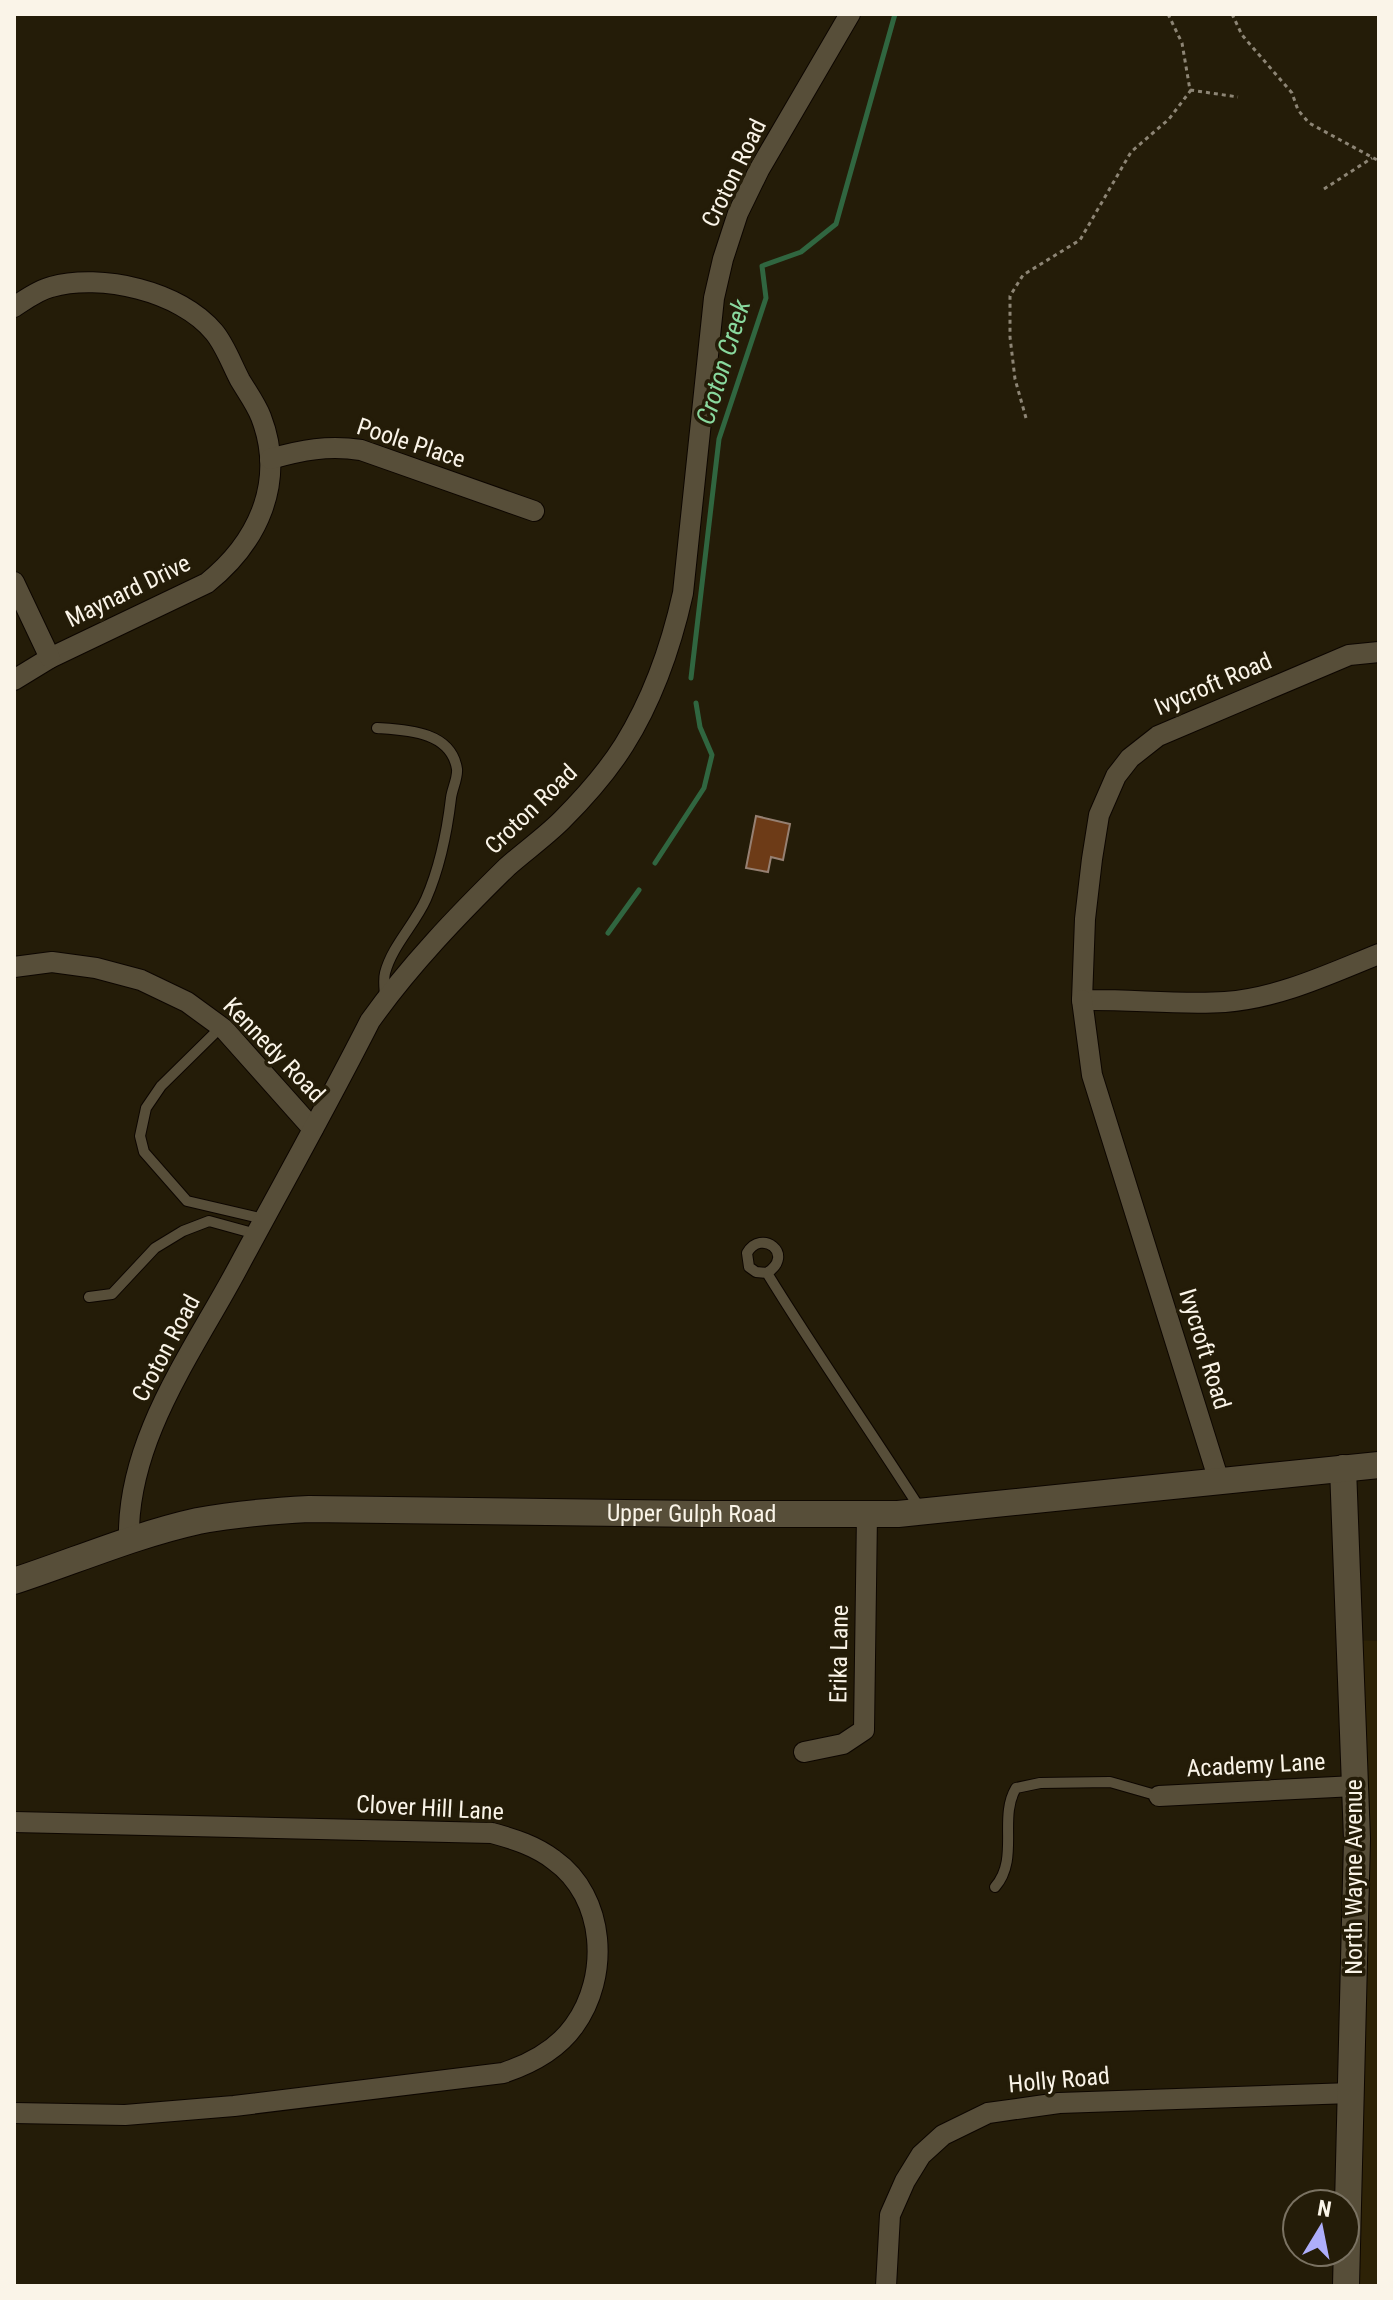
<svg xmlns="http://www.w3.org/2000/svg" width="1393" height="2300" font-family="'Roboto Condensed',sans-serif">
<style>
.built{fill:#2d2206}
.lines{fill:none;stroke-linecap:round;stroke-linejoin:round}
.stream{stroke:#306640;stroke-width:5}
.building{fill:#6d3b17;stroke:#968072;stroke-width:2}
.service-casing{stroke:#0d0600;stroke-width:12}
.minor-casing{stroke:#0d0600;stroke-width:22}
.tertiary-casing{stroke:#0d0600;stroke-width:28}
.path{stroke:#8d8575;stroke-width:3;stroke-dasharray:4 4;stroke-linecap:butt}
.service{stroke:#574e39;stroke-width:10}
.minor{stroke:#574e39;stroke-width:20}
.tertiary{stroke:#574e39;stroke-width:26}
.labels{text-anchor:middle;stroke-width:7;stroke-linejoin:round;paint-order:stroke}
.street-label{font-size:24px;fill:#faf4e8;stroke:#241c08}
.water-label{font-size:26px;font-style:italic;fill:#89d99e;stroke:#241c08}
</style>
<rect width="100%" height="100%" fill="#241c08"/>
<polygon class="built" points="1349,1640 1379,1641 1379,2286 1346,2286"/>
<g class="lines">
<g class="stream">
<polyline points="691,678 719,439 766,298 762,266 801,252 836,224 895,14"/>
<polyline points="655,863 704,788 712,755 700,727 696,703"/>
<polyline points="608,933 639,890"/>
</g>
</g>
<polygon class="building" points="756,816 790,824 783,860 771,857 768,872 746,868"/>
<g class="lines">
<g class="service-casing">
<g id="service">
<path d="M377,728C406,730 451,731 457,769C458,778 452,789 451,798C447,832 440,867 426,899C415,924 392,946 385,973C383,981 385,990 385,998"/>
<polyline points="221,1027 161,1086 146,1108 140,1136 144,1152 187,1201 264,1219"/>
<path d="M767,1273C796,1254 761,1228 747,1253L749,1267L756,1272L767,1273C816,1353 870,1430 921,1510"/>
<polyline points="89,1297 112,1294 155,1248 183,1231 209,1221 256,1234"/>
<path d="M995,1887C1020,1858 998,1818 1016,1788L1040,1783L1110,1782L1159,1796"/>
</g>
</g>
<g class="minor-casing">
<g id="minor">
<path d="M14,307C25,300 38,290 51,287C101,273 180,291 214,332C225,345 232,365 240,380C247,392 256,404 261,417C286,482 258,542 207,583L50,658L14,680"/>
<path d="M270,459C302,450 328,445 361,450L534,511"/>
<polyline points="14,582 50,658"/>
<path d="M1379,652L1349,655L1158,736L1130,758L1116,776L1099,815L1092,859L1085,919L1082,1000C1130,999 1178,1005 1225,1002C1279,998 1329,974 1379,954"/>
<polyline points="14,967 52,962 96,968 141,980 187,1002 224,1029 313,1129"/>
<polyline points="1082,1000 1092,1075 1219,1481"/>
<path d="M129,1541C126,1443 190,1356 235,1273C280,1189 327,1106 370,1021C409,966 458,915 507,867C525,851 545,837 562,820C585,797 607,772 624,745C654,697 671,647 683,593L714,298L723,259L738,213L759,170L850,14"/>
<polyline points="804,1752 843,1744 864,1730 867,1514"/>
<polyline points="1159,1796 1355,1786"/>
<path d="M14,1822L492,1833C514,1839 536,1846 554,1860C606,1897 610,1977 574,2026C557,2050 530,2064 503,2073L234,2106L125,2115L14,2113"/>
<polyline points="886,2286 890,2215 905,2181 921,2155 943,2135 988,2113 1059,2103 1352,2093"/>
</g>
</g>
<g class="tertiary-casing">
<g id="tertiary">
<polyline points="1343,1468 1357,1839 1346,2286"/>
<path id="s1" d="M14,1581C75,1561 135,1535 198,1521C235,1514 272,1511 309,1509L702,1514H898L1379,1465"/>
</g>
</g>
<g class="path">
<polyline points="1168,14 1182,43 1190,90 1238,97"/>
<polyline points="1232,14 1242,35 1292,93 1298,110 1309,123 1379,161"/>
<polyline points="1324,189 1372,158"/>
<polyline points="1026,418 1015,379 1010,337 1010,296 1023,275 1080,240 1131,152 1169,119 1191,90"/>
</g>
<use href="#service" class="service"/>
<use href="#minor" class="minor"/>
<use href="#tertiary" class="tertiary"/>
</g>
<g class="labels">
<g class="street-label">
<text transform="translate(734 173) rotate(-64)" y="8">Croton Road</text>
<text transform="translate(411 443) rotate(18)" y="8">Poole Place</text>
<text transform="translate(128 591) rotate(-26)" y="8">Maynard Drive</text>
<text transform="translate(1213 684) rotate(-23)" y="8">Ivycroft Road</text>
<text transform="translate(531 809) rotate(-44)" y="8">Croton Road</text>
<text transform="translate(274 1050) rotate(46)" y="8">Kennedy Road</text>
<text transform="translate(166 1348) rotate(-62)" y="8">Croton Road</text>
<text transform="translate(1205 1349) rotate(73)" y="8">Ivycroft Road</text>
<text dy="8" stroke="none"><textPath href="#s1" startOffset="688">Upper Gulph Road</textPath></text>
<text transform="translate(839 1654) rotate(-89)" y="8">Erika Lane</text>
<text transform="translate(1256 1765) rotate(-3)" y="8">Academy Lane</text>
<text transform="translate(430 1808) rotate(3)" y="8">Clover Hill Lane</text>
<text transform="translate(1354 1877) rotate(-90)" y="8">North Wayne Avenue</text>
<text transform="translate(1059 2080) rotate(-5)" y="8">Holly Road</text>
</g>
<g class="water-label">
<text transform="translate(723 362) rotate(-73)" y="9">Croton Creek</text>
</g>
</g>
<rect width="1393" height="2300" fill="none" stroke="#faf4e8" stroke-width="32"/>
<g transform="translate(1321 2228) rotate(10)"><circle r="38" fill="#241c08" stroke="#7a7262" stroke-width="2"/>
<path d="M0-6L14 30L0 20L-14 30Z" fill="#aeaefb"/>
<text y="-12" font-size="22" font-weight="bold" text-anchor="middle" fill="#faf4e8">N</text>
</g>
</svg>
